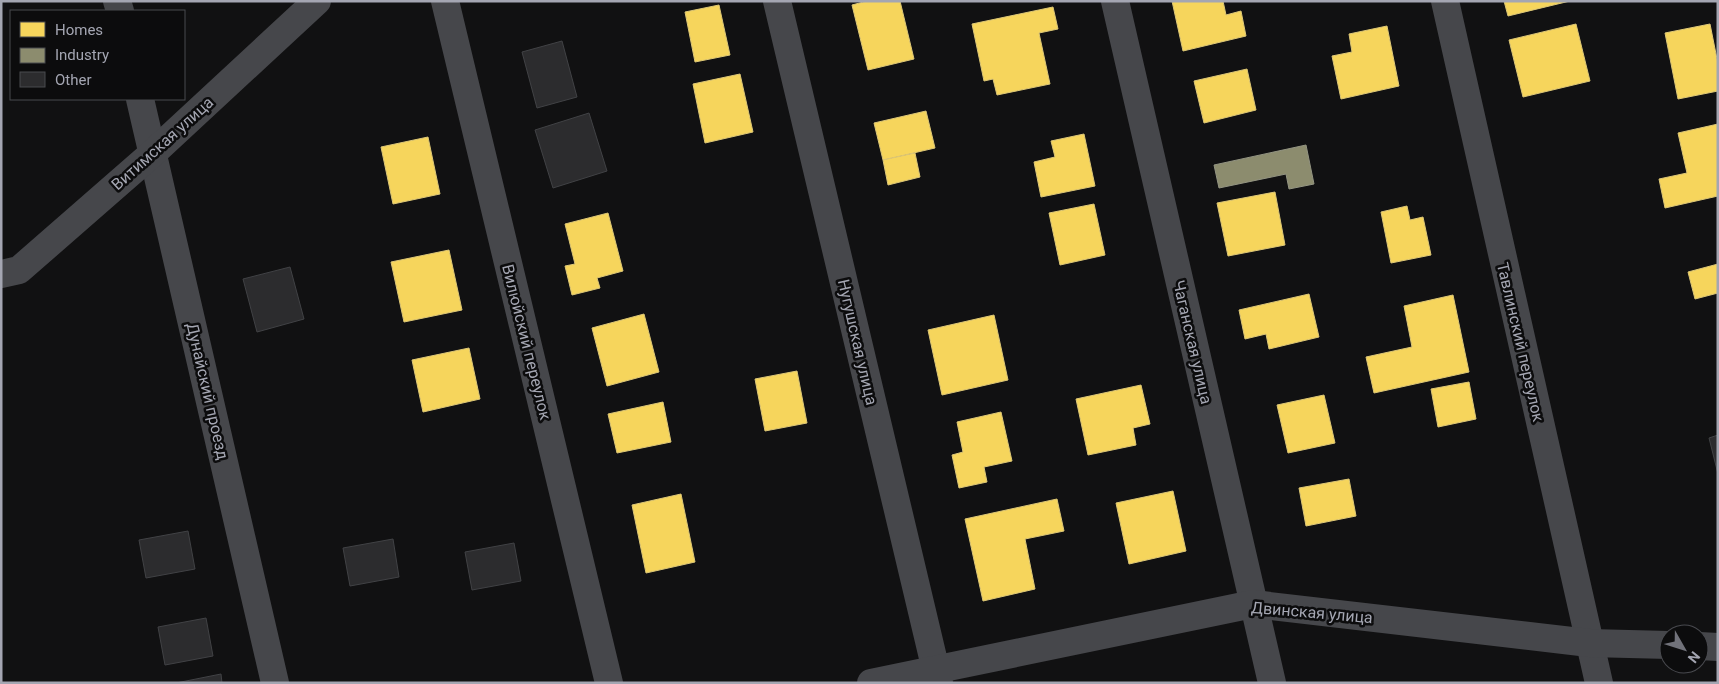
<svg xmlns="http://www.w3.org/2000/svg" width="1719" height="684" font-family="Roboto,sans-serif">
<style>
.homes{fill:#f6d55c;stroke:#ddc776}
.industry{fill:#8c8c6e;stroke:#939482}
.building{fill:#2c2c2e;stroke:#414245}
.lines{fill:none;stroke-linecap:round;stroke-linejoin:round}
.minor{stroke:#46474b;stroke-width:28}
.labels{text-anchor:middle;stroke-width:5;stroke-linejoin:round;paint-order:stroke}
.street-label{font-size:16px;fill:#a4a6b2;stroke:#0c0c0d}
</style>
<rect width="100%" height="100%" fill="#111112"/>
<g class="homes">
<polygon points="867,1 900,1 914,59 868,70 852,5"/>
<polygon points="1172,1 1223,1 1226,15 1241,11 1246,36 1183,51"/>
<polygon points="1504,1 1570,1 1508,16"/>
<polygon points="719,5 730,55 695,62 685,12"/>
<polygon points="1053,7 1058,29 1039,33 1050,84 997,95 993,79 984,81 972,24"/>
<polygon points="1576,24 1590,81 1523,97 1509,40"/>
<polygon points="1710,24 1718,64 1718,91 1678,99 1665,33"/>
<polygon points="1387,26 1399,86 1341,99 1332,56 1352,52 1349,34"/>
<polygon points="1247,69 1256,110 1204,123 1194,81"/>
<polygon points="740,74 753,132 705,143 693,84"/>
<polygon points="926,111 935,148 883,160 874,123"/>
<polygon points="1718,124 1718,196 1665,208 1659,179 1687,173 1678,133"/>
<polygon points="1084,134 1095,186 1041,197 1034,162 1055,157 1051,141"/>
<polygon points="428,137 440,194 393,204 381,147"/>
<polygon points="915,153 920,177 888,185 883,160"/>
<polygon points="1275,192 1285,245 1228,256 1217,203"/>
<polygon points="1094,204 1105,255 1060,265 1049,213"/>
<polygon points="1407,206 1410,220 1423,217 1431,255 1391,263 1381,212"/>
<polygon points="608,213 623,271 597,278 600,288 572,295 565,266 575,264 565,224"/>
<polygon points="449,250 462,310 404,322 391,262"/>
<polygon points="1718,264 1718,293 1695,299 1688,272"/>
<polygon points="1309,294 1319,337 1269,349 1266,334 1245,339 1239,310"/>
<polygon points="1453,295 1469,372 1374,393 1366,357 1412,347 1404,306"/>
<polygon points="644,314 659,372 607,386 592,328"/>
<polygon points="994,315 1008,380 942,395 928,330"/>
<polygon points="469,348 480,399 423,412 412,360"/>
<polygon points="797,371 807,423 765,431 755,379"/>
<polygon points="1469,382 1476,419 1438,427 1431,389"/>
<polygon points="1141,385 1150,424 1133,428 1136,445 1088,455 1076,399"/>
<polygon points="1324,395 1335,443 1288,453 1277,405"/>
<polygon points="663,402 671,442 617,453 608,414"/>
<polygon points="1001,412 1012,461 984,467 987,482 959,488 952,455 963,452 957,422"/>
<polygon points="1349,479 1356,516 1306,526 1299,488"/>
<polygon points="1173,491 1186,551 1129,564 1116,503"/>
<polygon points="681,494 695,562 646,573 632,505"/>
<polygon points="1057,499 1064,531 1025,539 1035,589 983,601 965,519"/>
</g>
<polygon class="industry" points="1306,145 1314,184 1289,189 1286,174 1219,188 1214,165"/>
<g class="building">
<polygon points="562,41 577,97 537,108 522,52"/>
<polygon points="589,113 607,171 553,188 535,130"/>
<polygon points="290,267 304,319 257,332 243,279"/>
<polygon points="1718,435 1718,474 1709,438"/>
<polygon points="188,531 195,569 146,578 139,540"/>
<polygon points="393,539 399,577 350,586 343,548"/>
<polygon points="514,543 521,581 472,590 465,552"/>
<polygon points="206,618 213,656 165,665 158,627"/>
<polygon points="221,674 222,683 176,683"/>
</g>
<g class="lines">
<g class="minor">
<polyline points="117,1 120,11"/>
<polyline points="445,1 609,683"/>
<polyline points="777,1 939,683"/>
<polyline points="1115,1 1272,683"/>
<polyline points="1445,1 1599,683"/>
<polyline points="140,99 275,683"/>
<polyline points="1,274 19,270 153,153 317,1"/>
<polyline points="1699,646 1718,647"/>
<polyline points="871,683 1253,604 1589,643 1669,645"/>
</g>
</g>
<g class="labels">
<g class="street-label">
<text transform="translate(162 143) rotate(-42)" y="6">Витимская улица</text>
<text transform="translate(527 342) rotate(76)" y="6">Вилюйский переулок</text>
<text transform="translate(858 342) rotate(77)" y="6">Нугушская улица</text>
<text transform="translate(1193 342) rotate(77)" y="6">Чаганская улица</text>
<text transform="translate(1521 342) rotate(77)" y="6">Тавлинский переулок</text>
<text transform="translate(208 391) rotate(77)" y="6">Дунайский проезд</text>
<text transform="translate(1312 612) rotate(5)" y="6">Двинская улица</text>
</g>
</g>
<rect width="1719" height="684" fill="none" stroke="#a4a6b2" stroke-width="5"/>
<rect x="10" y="10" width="175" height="90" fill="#0c0c0d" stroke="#494a4f"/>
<rect x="20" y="22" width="25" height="15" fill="#f6d55c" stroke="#494a4f"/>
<text x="55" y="35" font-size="15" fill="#a4a6b2">Homes</text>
<rect x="20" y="48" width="25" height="15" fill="#8c8c6e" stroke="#494a4f"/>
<text x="55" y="60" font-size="15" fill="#a4a6b2">Industry</text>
<rect x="20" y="72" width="25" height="15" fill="#2c2c2e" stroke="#494a4f"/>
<text x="55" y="85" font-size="15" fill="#a4a6b2">Other</text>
<g transform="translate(1684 649) rotate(129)"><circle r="24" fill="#0c0c0d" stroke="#494a4f"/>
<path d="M0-4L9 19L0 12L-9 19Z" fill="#71727a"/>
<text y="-8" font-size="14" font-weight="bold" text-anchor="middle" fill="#a4a6b2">N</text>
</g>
</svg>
